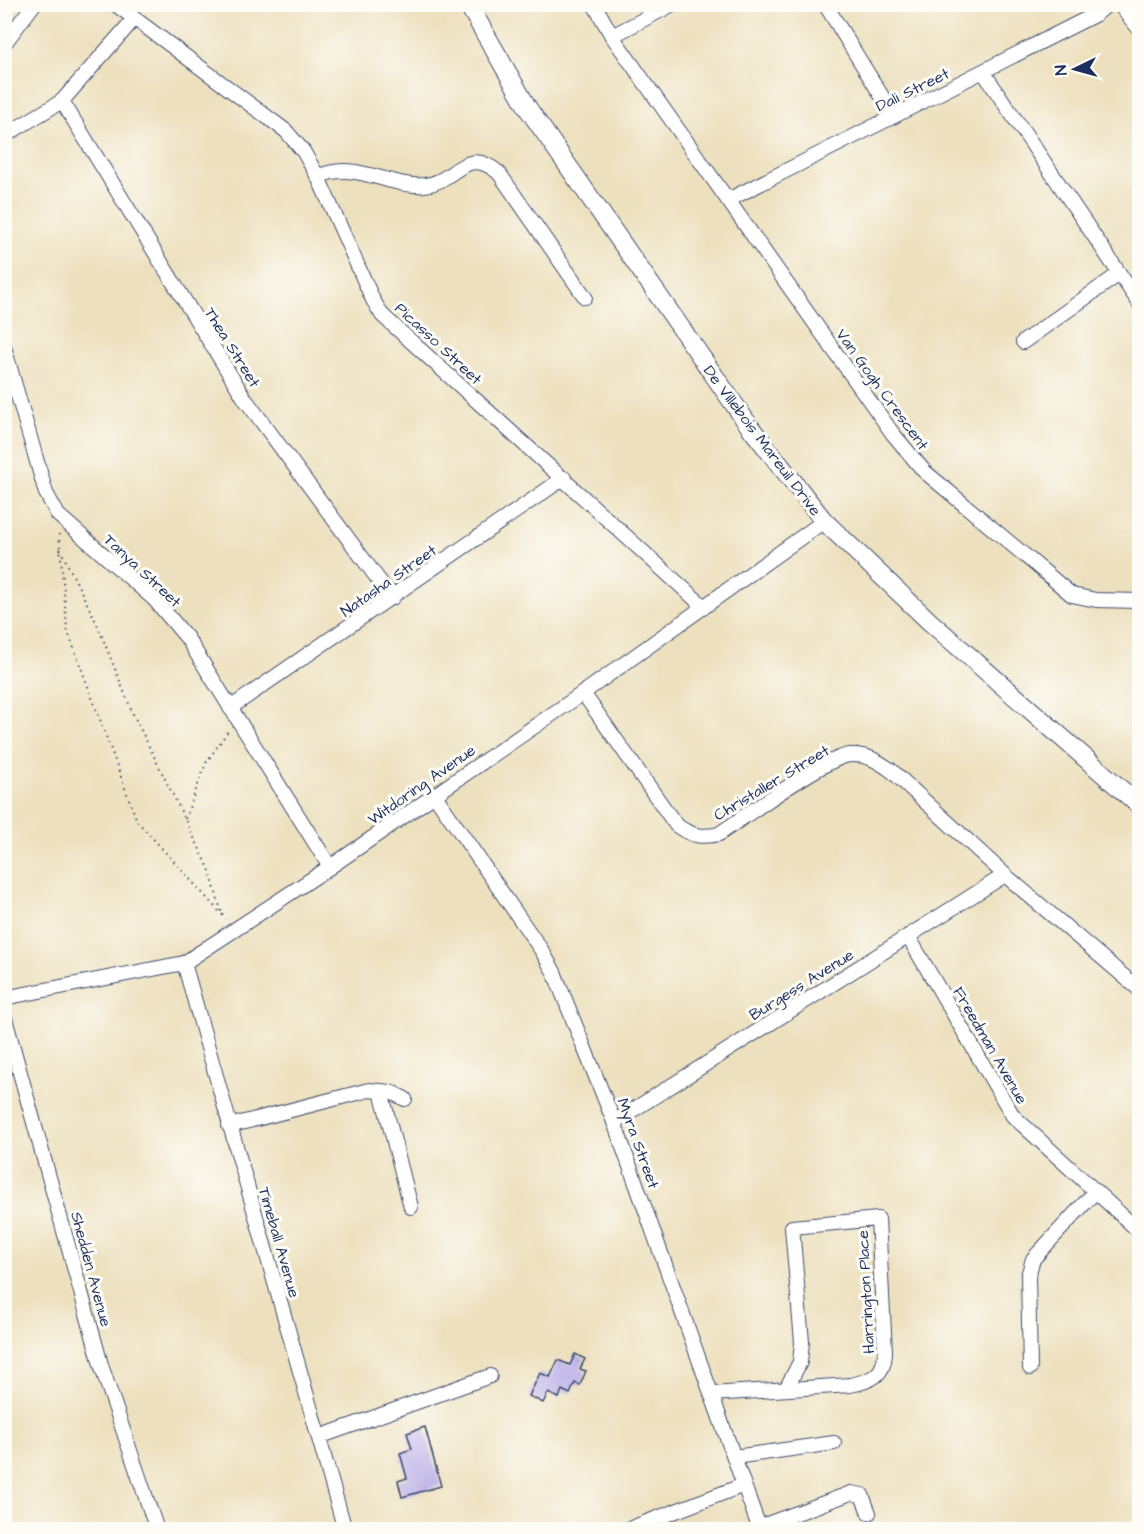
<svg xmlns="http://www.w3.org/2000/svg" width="1144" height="1534" font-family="'Architects Daughter',sans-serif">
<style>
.building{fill:#bcb1e8}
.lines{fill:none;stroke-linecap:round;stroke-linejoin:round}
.minor-casing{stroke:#3a4a6c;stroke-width:16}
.major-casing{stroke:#3a4a6c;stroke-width:20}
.path{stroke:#3a4a6c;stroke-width:2;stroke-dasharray:1.5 4.5;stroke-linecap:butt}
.minor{stroke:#fff;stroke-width:14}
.major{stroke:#fff;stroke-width:18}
.labels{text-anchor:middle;stroke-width:6;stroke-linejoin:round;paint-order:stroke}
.street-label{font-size:16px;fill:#1b2f5e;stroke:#fdfcf7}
</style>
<rect width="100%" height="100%" fill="#fdfcf7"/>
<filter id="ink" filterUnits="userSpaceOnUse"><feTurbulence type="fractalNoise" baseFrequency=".0167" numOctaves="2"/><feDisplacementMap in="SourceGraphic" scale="12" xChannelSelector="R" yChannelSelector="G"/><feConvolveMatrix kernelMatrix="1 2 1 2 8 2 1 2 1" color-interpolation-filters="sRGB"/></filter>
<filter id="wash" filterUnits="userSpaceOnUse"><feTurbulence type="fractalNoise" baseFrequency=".008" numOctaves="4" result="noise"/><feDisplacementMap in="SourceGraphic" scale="24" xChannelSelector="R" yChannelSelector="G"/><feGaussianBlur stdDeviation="1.35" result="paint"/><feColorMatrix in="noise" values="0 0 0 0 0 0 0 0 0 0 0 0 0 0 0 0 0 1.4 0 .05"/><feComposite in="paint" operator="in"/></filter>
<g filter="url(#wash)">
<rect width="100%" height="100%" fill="#ede0be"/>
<g id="blocks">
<g class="building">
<polygon points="575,1354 585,1359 580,1369 586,1371 580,1385 575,1383 570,1394 562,1390 559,1398 548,1393 543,1403 529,1396 540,1373 550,1377 558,1360 570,1365"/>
<polygon points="425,1427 441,1486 402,1497 398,1481 407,1478 400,1453 412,1449 407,1433"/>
</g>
</g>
</g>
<g filter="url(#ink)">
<use href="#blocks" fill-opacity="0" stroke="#3a4a6c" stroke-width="1.5"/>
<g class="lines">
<g class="minor-casing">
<g id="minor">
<polyline points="115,4 286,131 303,151 318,177 373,300 382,315 704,607"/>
<polyline points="594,4 612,36 893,434 924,471 1072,595 1096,600 1140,601"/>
<polyline points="825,4 894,116"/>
<polyline points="1119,4 1140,30"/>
<polyline points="612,36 673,4"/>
<polyline points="4,44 34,4"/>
<polyline points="984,73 1140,304"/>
<polyline points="62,101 245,399 392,598"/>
<polyline points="4,136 62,101 134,19"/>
<path d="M318,177C354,159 388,188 425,185C455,182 466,144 499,173L585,297"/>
<polyline points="728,200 1096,14 1108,4"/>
<polyline points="1023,342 1119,274"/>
<polyline points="4,347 46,493 58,515 155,600 187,638 330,867"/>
<path d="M583,693L676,825C691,836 702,838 719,834C743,818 826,757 850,755C867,754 878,761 892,771L1005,875L1140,990"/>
<polyline points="230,708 564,478"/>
<polyline points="434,794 542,951 554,972 614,1122 760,1530"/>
<polyline points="908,936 1013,1116 1140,1232"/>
<polyline points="184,963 345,1530"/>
<polyline points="4,998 184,963 330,867 583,693 824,521"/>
<polyline points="4,1015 102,1368 157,1530"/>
<polyline points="381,1091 411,1207"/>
<polyline points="614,1122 1005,875"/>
<polyline points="229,1126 369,1090 391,1092 405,1099"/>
<polyline points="1030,1368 1028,1276 1033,1259 1094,1193"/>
<path d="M711,1394L850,1385C872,1381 885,1375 885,1351L878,1219L792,1227L802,1342L800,1362L786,1389"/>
<polyline points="319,1437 490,1376"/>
<polyline points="734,1457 834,1443"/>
<polyline points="759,1527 851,1493 862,1495 869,1513"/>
<polyline points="626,1530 744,1485"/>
</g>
</g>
<g class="major-casing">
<polyline id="major" points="468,4 529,110 750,427 824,521 929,621 1140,806"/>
</g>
<g class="path">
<polyline points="59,534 67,629 137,821 226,919"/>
<polyline points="60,549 97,624 133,714 209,868 222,914"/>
<polyline points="185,819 206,763 228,731"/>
</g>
<use href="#minor" class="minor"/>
<use href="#major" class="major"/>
</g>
</g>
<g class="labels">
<g class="street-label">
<text transform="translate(912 89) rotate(-26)" y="6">Dali Street</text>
<text transform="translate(439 343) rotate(43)" y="6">Picasso Street</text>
<text transform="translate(233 347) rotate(58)" y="6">Thea Street</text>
<text transform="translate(883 389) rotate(54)" y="6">Van Gogh Crescent</text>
<text transform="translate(763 440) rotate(53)" y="6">De Villebois Mareuil Drive</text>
<text transform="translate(143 570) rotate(43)" y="6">Tanya Street</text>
<text transform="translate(388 580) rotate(-35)" y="6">Natasha Street</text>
<text transform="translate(771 782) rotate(-31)" y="6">Christaller Street</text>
<text transform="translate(421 784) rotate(-35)" y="6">Witdoring Avenue</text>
<text transform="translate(801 984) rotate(-32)" y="6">Burgess Avenue</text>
<text transform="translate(991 1045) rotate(60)" y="6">Freedman Avenue</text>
<text transform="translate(639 1143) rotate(70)" y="6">Myra Street</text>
<text transform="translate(280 1242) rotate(74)" y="6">Timeball Avenue</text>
<text transform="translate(92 1269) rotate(75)" y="6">Shedden Avenue</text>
<text transform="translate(865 1292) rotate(-93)" y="6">Harrington Place</text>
</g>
</g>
<rect width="1144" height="1534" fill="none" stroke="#fdfcf7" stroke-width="24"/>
<g transform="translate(1075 69) rotate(265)" stroke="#fdfcf7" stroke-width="4.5" paint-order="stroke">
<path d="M0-4.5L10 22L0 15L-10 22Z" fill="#1b2f5e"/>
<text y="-9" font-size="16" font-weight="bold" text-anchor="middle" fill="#1b2f5e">N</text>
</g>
</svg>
